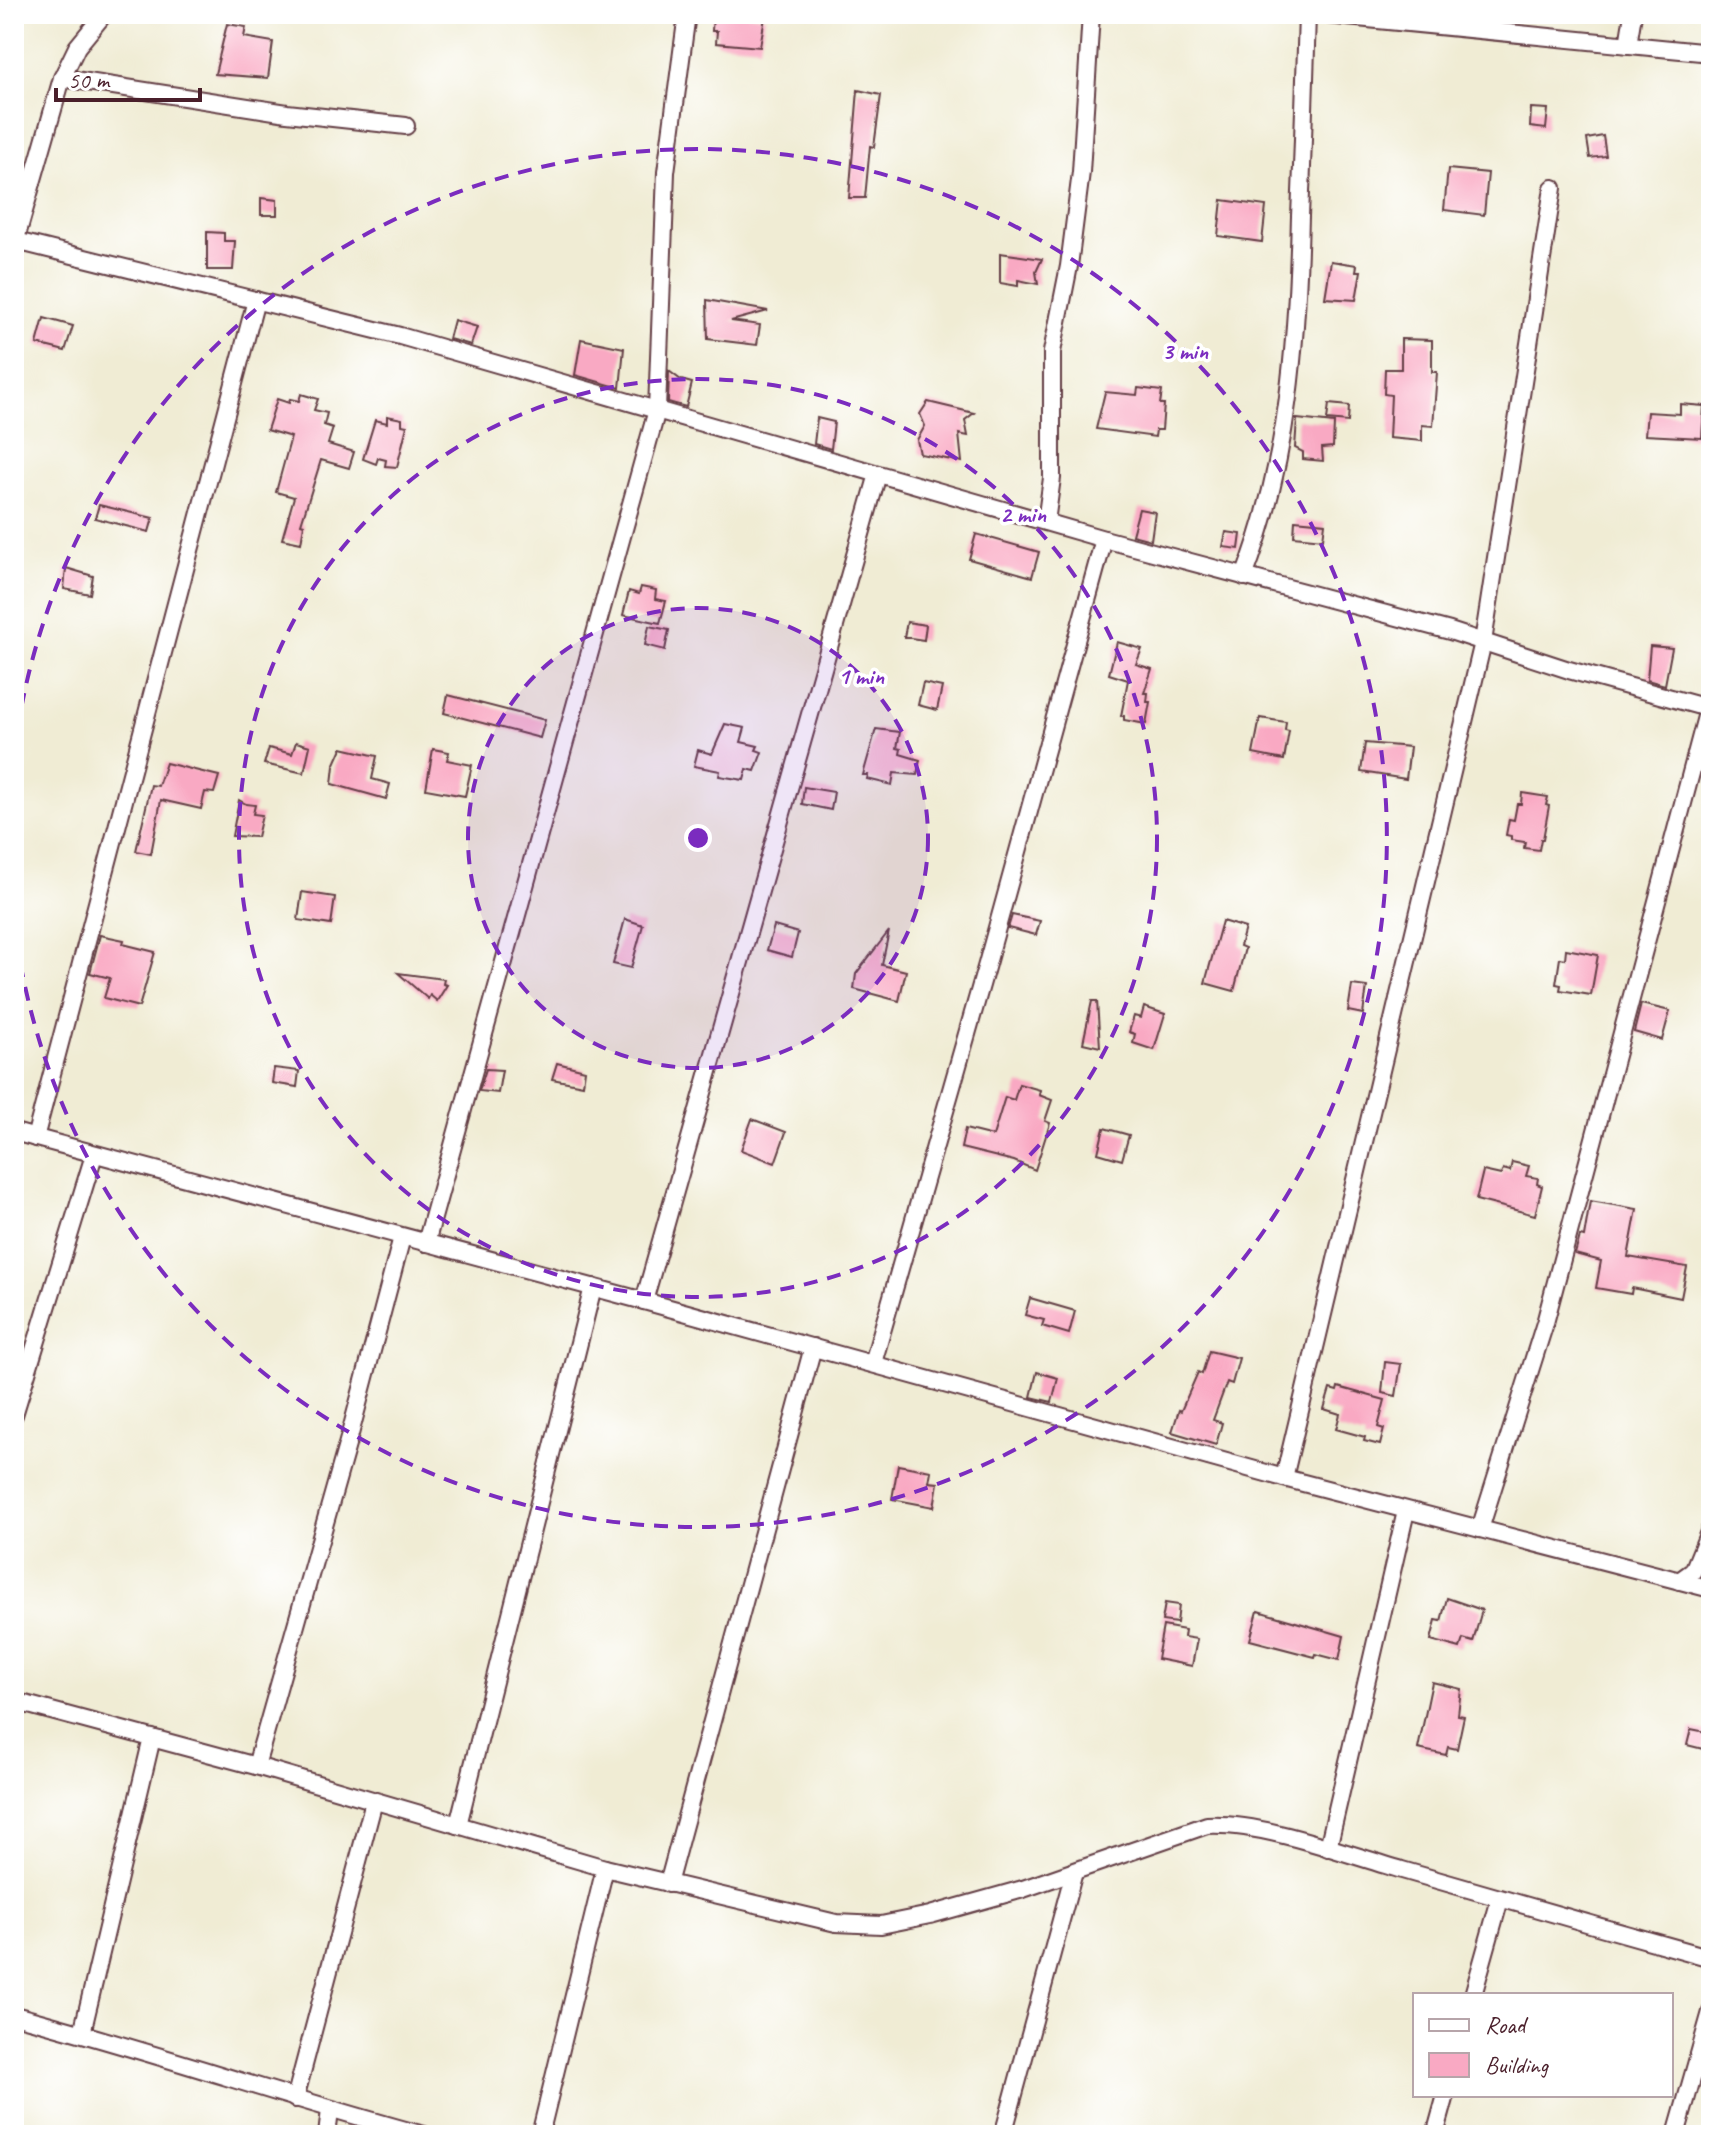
<svg xmlns="http://www.w3.org/2000/svg" width="1725" height="2149" font-family="Caveat,sans-serif">
<style>
.building{fill:#f9a9c3}
.lines{fill:none;stroke-linecap:round;stroke-linejoin:round}
.street-casing{stroke:#633e44;stroke-width:20}
.street{stroke:#fff;stroke-width:16}
.ring{fill:none;stroke:#7b2cbf;stroke-width:4;stroke-dasharray:14 10}
.centre{fill:#7b2cbf;stroke:#fff;stroke-width:4}
.ring-label{font-size:24px;text-anchor:middle;font-weight:bold;fill:#7b2cbf;stroke:#fff;stroke-width:7;stroke-linejoin:round;paint-order:stroke}
</style>
<rect width="100%" height="100%" fill="#fff"/>
<filter id="ink" filterUnits="userSpaceOnUse"><feTurbulence type="fractalNoise" baseFrequency=".0125" numOctaves="2"/><feDisplacementMap in="SourceGraphic" scale="16" xChannelSelector="R" yChannelSelector="G"/><feConvolveMatrix kernelMatrix="1 2 1 2 8 2 1 2 1" color-interpolation-filters="sRGB"/></filter>
<filter id="wash" filterUnits="userSpaceOnUse"><feTurbulence type="fractalNoise" baseFrequency=".006" numOctaves="4" result="noise"/><feDisplacementMap in="SourceGraphic" scale="32" xChannelSelector="R" yChannelSelector="G"/><feGaussianBlur stdDeviation="1.8" result="paint"/><feColorMatrix in="noise" values="0 0 0 0 0 0 0 0 0 0 0 0 0 0 0 0 0 1.4 0 .05"/><feComposite in="paint" operator="in"/></filter>
<g filter="url(#wash)">
<rect width="100%" height="100%" fill="#f0ecd4"/>
<g id="blocks">
<g class="building">
<polygon points="713,14 746,14 765,17 760,47 716,43 717,31 712,31"/>
<polygon points="227,24 246,27 244,37 273,42 268,78 215,74"/>
<polygon points="858,90 881,95 874,147 870,146 865,198 849,198"/>
<polygon points="1531,108 1548,109 1546,129 1530,127"/>
<polygon points="1603,136 1606,156 1590,158 1587,139"/>
<polygon points="1448,169 1488,173 1484,215 1444,210"/>
<polygon points="261,198 277,200 277,215 261,215"/>
<polygon points="1222,200 1266,206 1262,242 1218,236"/>
<polygon points="207,232 224,233 224,241 235,241 233,270 207,270"/>
<polygon points="1000,253 1042,259 1036,272 1038,284 1018,280 1018,286 1000,283"/>
<polygon points="1331,261 1357,265 1356,271 1361,271 1356,300 1325,298"/>
<polygon points="707,300 768,311 731,321 760,325 757,345 708,339"/>
<polygon points="44,318 73,326 65,351 37,344"/>
<polygon points="454,320 477,327 471,345 449,339"/>
<polygon points="581,339 624,348 620,388 575,375"/>
<polygon points="1401,339 1432,340 1432,372 1437,372 1433,426 1422,425 1422,441 1389,438 1391,395 1384,394 1385,369 1401,369"/>
<polygon points="669,371 681,380 692,383 686,407 668,402"/>
<polygon points="1138,388 1162,391 1160,404 1164,404 1162,430 1156,430 1155,437 1096,429 1105,392 1137,395"/>
<polygon points="301,394 318,399 314,410 327,413 324,425 333,428 328,444 354,452 349,468 321,460 301,524 304,525 301,543 282,539 294,497 276,492 291,437 267,430 277,399 289,403 290,399 299,401"/>
<polygon points="928,402 974,413 965,420 968,436 959,434 962,462 920,454 917,440 925,426 920,414"/>
<polygon points="1329,404 1349,406 1348,422 1327,420"/>
<polygon points="1680,404 1704,406 1702,438 1645,435 1647,412 1680,414"/>
<polygon points="387,416 402,419 402,425 407,426 397,467 385,466 386,460 378,458 376,464 363,459 375,420 387,423"/>
<polygon points="817,418 834,422 831,449 814,444"/>
<polygon points="1297,419 1334,423 1333,447 1322,448 1323,461 1303,459 1303,452 1295,448"/>
<polygon points="99,505 153,518 149,532 95,518"/>
<polygon points="1139,509 1155,512 1151,540 1132,535"/>
<polygon points="1295,520 1325,523 1323,539 1294,536"/>
<polygon points="1226,532 1241,534 1239,549 1223,547"/>
<polygon points="976,534 1039,552 1032,577 969,559"/>
<polygon points="66,568 93,576 90,594 64,589"/>
<polygon points="641,587 656,590 655,599 666,601 660,623 623,615 629,591 639,594"/>
<polygon points="907,622 926,625 924,640 904,637"/>
<polygon points="649,626 669,630 665,650 645,645"/>
<polygon points="1117,642 1142,649 1136,664 1152,669 1144,693 1148,693 1147,702 1150,702 1146,724 1124,720 1124,716 1121,716 1128,680 1109,674"/>
<polygon points="1650,646 1672,648 1665,685 1647,680"/>
<polygon points="923,683 942,687 937,710 918,705"/>
<polygon points="448,695 545,720 540,738 444,713"/>
<polygon points="1260,718 1286,722 1285,730 1289,731 1284,760 1253,754"/>
<polygon points="725,724 745,728 741,742 758,746 756,750 762,752 755,771 747,769 744,780 719,776 720,771 694,766 698,750 712,754"/>
<polygon points="876,729 900,732 897,748 901,749 900,754 920,760 917,775 894,773 892,785 867,779 868,775 863,775"/>
<polygon points="296,742 310,746 304,773 264,764 269,748 292,754"/>
<polygon points="1365,743 1410,747 1406,779 1361,772"/>
<polygon points="342,748 377,756 372,779 390,784 386,799 332,784 334,766"/>
<polygon points="433,749 449,752 447,760 472,765 465,796 426,789"/>
<polygon points="166,763 219,776 214,793 205,792 201,809 161,800 151,854 136,851 151,785 158,786"/>
<polygon points="804,787 834,792 831,810 802,804"/>
<polygon points="1522,793 1548,797 1546,805 1549,806 1543,839 1541,839 1539,850 1524,848 1525,842 1511,840 1511,836 1506,835 1509,819 1514,820 1517,804 1521,804"/>
<polygon points="239,800 246,804 255,805 253,814 262,815 257,837 232,836"/>
<polygon points="302,892 335,897 331,925 298,920"/>
<polygon points="1012,915 1040,921 1036,935 1008,928"/>
<polygon points="625,919 643,925 631,968 613,964"/>
<polygon points="1222,921 1245,928 1240,946 1245,948 1234,991 1205,983"/>
<polygon points="774,926 798,933 792,957 767,950"/>
<polygon points="889,931 882,965 906,971 899,1001 854,989 856,974"/>
<polygon points="100,935 124,940 123,944 155,952 139,1007 104,998 110,978 90,973"/>
<polygon points="1566,949 1598,955 1591,995 1560,990 1561,985 1556,984 1560,958 1565,959"/>
<polygon points="398,973 444,979 443,984 447,985 437,1001 430,995 428,999"/>
<polygon points="1352,985 1367,987 1363,1014 1348,1011"/>
<polygon points="1092,1001 1097,1001 1100,1047 1083,1043"/>
<polygon points="1641,1004 1670,1011 1662,1040 1634,1032"/>
<polygon points="1144,1007 1165,1014 1154,1050 1133,1043 1135,1034 1129,1032 1134,1016 1141,1018"/>
<polygon points="557,1063 585,1070 583,1085 552,1079"/>
<polygon points="274,1068 299,1071 297,1087 272,1083"/>
<polygon points="486,1069 502,1070 498,1093 479,1091"/>
<polygon points="1019,1084 1040,1090 1039,1095 1052,1100 1045,1121 1050,1123 1035,1170 1014,1161 961,1148 965,1129 993,1136 1005,1097 1014,1100"/>
<polygon points="752,1119 786,1132 775,1163 741,1150"/>
<polygon points="1104,1128 1129,1135 1122,1160 1098,1153"/>
<polygon points="1512,1162 1529,1166 1526,1176 1538,1178 1537,1184 1542,1186 1535,1215 1476,1200 1483,1171 1501,1175 1503,1169 1510,1171"/>
<polygon points="1590,1201 1637,1209 1628,1257 1687,1267 1681,1298 1632,1288 1631,1294 1596,1288 1601,1261 1575,1254 1580,1236 1584,1237"/>
<polygon points="1030,1298 1075,1311 1069,1334 1042,1326 1044,1320 1025,1315"/>
<polygon points="1209,1351 1239,1358 1232,1384 1227,1382 1213,1420 1222,1423 1216,1445 1172,1432 1179,1410 1181,1411 1198,1372 1202,1374"/>
<polygon points="1385,1362 1401,1364 1396,1396 1382,1393"/>
<polygon points="1037,1372 1058,1378 1052,1402 1031,1397"/>
<polygon points="1338,1387 1385,1400 1378,1427 1384,1429 1380,1445 1364,1441 1365,1437 1336,1429 1340,1414 1324,1409 1330,1389 1337,1391"/>
<polygon points="898,1465 931,1471 929,1482 938,1483 934,1507 892,1499"/>
<polygon points="1447,1598 1482,1610 1473,1642 1463,1639 1460,1648 1431,1640 1436,1620 1441,1621"/>
<polygon points="1165,1603 1179,1605 1177,1623 1162,1621"/>
<polygon points="1258,1611 1344,1636 1339,1660 1316,1654 1315,1657 1250,1640"/>
<polygon points="1163,1626 1185,1630 1184,1637 1197,1639 1192,1666 1157,1659"/>
<polygon points="1432,1682 1461,1689 1458,1715 1464,1716 1457,1749 1448,1747 1446,1755 1418,1749"/>
<polygon points="1691,1729 1706,1732 1703,1749 1687,1745"/>
</g>
</g>
</g>
<g filter="url(#ink)">
<use href="#blocks" fill-opacity="0" stroke="#633e44" stroke-width="2"/>
<g class="lines">
<g class="street-casing">
<g id="street">
<polyline points="1317,14 1711,53"/>
<polyline points="1628,45 1633,14"/>
<polyline points="62,78 287,113 406,126"/>
<polyline points="16,241 400,336 1104,539 1450,631 1569,670 1711,709"/>
<polyline points="14,246 62,78 77,47 104,14"/>
<polyline points="1046,522 1052,478 1052,352 1069,266 1081,172 1091,14"/>
<path d="M1244,577C1289,461 1297,339 1300,216C1303,149 1305,81 1307,14"/>
<polyline points="14,1132 644,1301 1284,1478 1711,1589"/>
<polyline points="35,1138 256,300"/>
<polyline points="426,1243 657,410 666,172 687,14"/>
<polyline points="644,1301 878,474"/>
<polyline points="873,1363 987,964 1104,539"/>
<polyline points="14,1415 94,1155"/>
<polyline points="1284,1478 1483,642 1553,188"/>
<polyline points="1480,1529 1545,1323 1708,709"/>
<polyline points="1679,1581 1693,1571 1711,1527"/>
<path d="M14,1701L256,1766L605,1868L836,1923L881,1925L930,1915L1023,1889L1207,1825C1263,1822 1346,1854 1402,1870C1504,1900 1608,1929 1711,1958"/>
<polyline points="256,1766 349,1438 402,1237"/>
<polyline points="458,1825 593,1287"/>
<polyline points="1328,1848 1406,1511"/>
<polyline points="668,1884 813,1347"/>
<polyline points="1473,1995 1500,1899"/>
<path d="M14,2015C152,2051 286,2098 424,2135"/>
<polyline points="82,2033 152,1738"/>
<polyline points="295,2099 374,1801"/>
<polyline points="327,2135 330,2110"/>
<polyline points="540,2135 605,1868"/>
<polyline points="1003,2135 1074,1872"/>
<polyline points="1435,2135 1446,2095"/>
<polyline points="1676,2135 1711,2012"/>
</g>
</g>
<use href="#street" class="street"/>
</g>
</g>
<circle cx="698" cy="838" r="230" fill="#7b2cbf" fill-opacity=".12"/>
<g class="ring">
<circle cx="698" cy="838" r="230"/>
<circle cx="698" cy="838" r="459"/>
<path d="M14 754A689 689 0 1 1 14 922"/>
</g>
<circle cx="698" cy="838" r="12" class="centre"/>
<g class="ring-label">
<text x="1185" y="359">3 min</text>
<text x="1023" y="522">2 min</text>
<text x="861" y="684">1 min</text>
</g>
<rect width="1725" height="2149" fill="none" stroke="#fff" stroke-width="48"/>
<rect x="1413" y="1993" width="260" height="104" fill="#ffffff" stroke="#b7a5aa" stroke-width="2"/>
<rect x="1429" y="2019" width="40" height="12" fill="#ffffff" stroke="#b7a5aa" stroke-width="2"/>
<text x="1485" y="2033" font-size="24" fill="#4a1f2b">Road</text>
<rect x="1429" y="2053" width="40" height="24" fill="#f9a9c3" stroke="#b7a5aa" stroke-width="2"/>
<text x="1485" y="2073" font-size="24" fill="#4a1f2b">Building</text>
<path d="M56 88v12h144v-12" fill="none" stroke="#4a1f2b" stroke-width="4"/>
<text x="68" y="88" font-size="24" fill="#4a1f2b" stroke="#ffffff" stroke-width="6" paint-order="stroke">50 m</text>
</svg>
